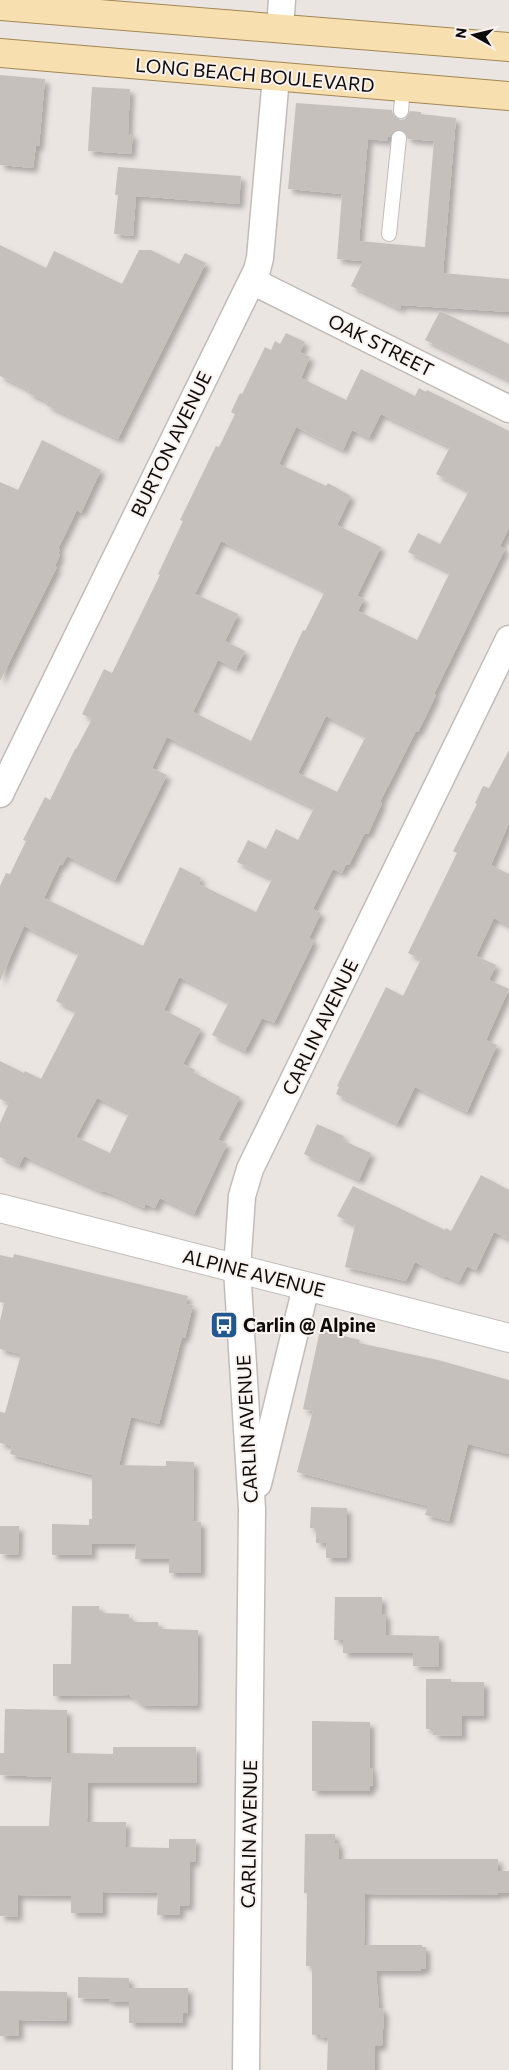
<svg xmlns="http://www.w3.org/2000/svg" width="509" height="2070" font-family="Commissioner,sans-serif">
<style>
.building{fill:#c5c0bb;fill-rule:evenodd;filter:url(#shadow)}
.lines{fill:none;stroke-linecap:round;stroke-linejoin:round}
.service-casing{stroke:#c2bcb9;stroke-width:16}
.minor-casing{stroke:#c2bcb9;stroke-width:29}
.tertiary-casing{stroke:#c2bcb9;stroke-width:30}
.primary-casing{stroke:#a28753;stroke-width:30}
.service{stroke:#fff;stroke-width:14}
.minor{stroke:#fff;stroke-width:26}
.tertiary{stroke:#fff;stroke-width:28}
.primary{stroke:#f7dfaf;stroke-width:28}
.labels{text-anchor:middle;stroke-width:4;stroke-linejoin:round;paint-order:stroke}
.street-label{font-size:19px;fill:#0e0c0b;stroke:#f9f2ef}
.poi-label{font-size:19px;font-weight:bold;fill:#0e0c0b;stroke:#f9f2ef;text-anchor:start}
</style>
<defs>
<filter id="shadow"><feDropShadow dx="4.5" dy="4.5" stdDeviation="2.5" flood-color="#0004"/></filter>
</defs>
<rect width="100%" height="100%" fill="#ebe5e2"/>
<g class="building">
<polygon points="0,75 45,79 39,146 36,146 33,168 0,165"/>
<polygon points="92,87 130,89 128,134 133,134 131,154 88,151"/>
<path d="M296,103L392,110L393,115L400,120L405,119L410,111L421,112V114L456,118L443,273L509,279V312L401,305L400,309L351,286L363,261L337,259L342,194L288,189ZM399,129L404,131L408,139L434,141L425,247L359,241L368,139L388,141V137H390L392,133Z"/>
<polygon points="118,167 241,176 239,204 136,196 133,236 114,234 118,195 115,195"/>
<polygon points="0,245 46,268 54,251 122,284 139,250 151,250 179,264 185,253 206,263 118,439 46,405 48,402 28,393 29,390 0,376"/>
<polygon points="440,311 509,344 509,380 425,340"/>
<path d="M286,333L305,342L300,352L310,357L301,378L346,400L361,369L415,396L419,388L426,392L427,390L509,431V528L500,546L505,549L434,694L436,695L418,732L416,731L380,802L382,803L368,834L365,833L349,865L346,864L342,873L333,869L313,909L321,913L309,938L314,941L274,1023L262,1018L245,1051L212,1035L229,1002L179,977L164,1010L201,1029L183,1064L195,1070L194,1073L207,1079V1080L240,1097L218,1140L227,1144L194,1214L160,1198L155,1208L145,1204L144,1208L112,1194L103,1191L102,1192L24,1156L19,1166L0,1157V1123L9,1103L0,1099V1061L24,1073L25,1071L41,1079L76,1011L56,1001L79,953L24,926L0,981V886L6,873L10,874L26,841L23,840L45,797L50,800L75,749H76L92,719L82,714L104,669L112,673L160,575L158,574L183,521L180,520L216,446L219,447L235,414L231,412L240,393L242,394L265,347L271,350L275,341L280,344ZM381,414L450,447L436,474L469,491L440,544L418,533L408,552L450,572L417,640L358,611L364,599L357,596L381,547L337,525L351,496L328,483L326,486L279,464L296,427L343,450L352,430L369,438ZM221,541L325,591L305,631L303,630L251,741L193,712L218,660L236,669L245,651L225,641L238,614L195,594ZM326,716L366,736L337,792L298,773ZM167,737L314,808L298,840L276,829L266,849L248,840L237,862L272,879L256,912L199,884L201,878L180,867L143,946L44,898L60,864L62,865L67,856L115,880L167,775L152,768ZM97,1098L129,1113L110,1153L76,1137Z"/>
<polygon points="42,440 101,470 81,513 77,510 58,549 60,550 58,554 60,555 55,566 57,567 0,681 0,482 18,490"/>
<polygon points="509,750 509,823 491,865 509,874 509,926 494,918 476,956 496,965 489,980 509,989 486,1040 497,1045 467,1112 415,1087 397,1124 336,1094 339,1087 337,1086 386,987 403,996 421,959 408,953 457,853 453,851 477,804 475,803 483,786 489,788"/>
<polygon points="317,1124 344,1136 342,1140 371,1153 359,1180 304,1154"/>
<polygon points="481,1175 509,1190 509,1239 494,1232 476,1270 467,1266 459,1282 446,1276 445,1277 415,1262 406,1281 345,1267 355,1225 337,1216 353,1186 445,1230 446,1228 451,1231"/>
<polygon points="14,1254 188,1296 186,1304 193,1305 185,1338 182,1337 159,1424 131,1417 119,1465 166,1466 166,1461 194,1462 193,1521 201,1522 201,1573 169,1573 169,1559 135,1559 136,1544 92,1544 92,1555 52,1555 52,1524 89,1525 89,1519 92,1519 92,1475 10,1454 12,1446 0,1443 0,1412 5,1413 21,1354 0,1349 0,1321 4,1303 0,1302 0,1255 13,1258"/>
<polygon points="320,1330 360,1340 359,1343 438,1360 509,1380 509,1454 468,1444 449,1521 425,1515 428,1506 297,1472 313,1411 303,1409"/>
<polygon points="311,1507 347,1508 347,1558 326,1558 326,1543 316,1543 316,1528 310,1528"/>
<polygon points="0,1526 19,1526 18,1555 0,1554"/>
<polygon points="335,1597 382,1597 382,1614 386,1614 386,1635 439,1636 439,1667 413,1666 413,1653 343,1653 343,1640 334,1640"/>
<polygon points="72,1606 99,1606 99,1611 102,1611 102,1613 129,1614 129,1619 132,1619 132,1622 158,1622 158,1627 162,1627 161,1629 198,1630 197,1706 142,1705 129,1695 53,1696 53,1664 71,1664"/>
<polygon points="426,1679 451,1679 451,1682 484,1682 484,1716 462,1716 462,1736 433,1735 434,1729 426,1729"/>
<polygon points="5,1709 67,1710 67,1753 113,1754 113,1747 196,1747 197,1783 88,1783 87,1822 126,1822 125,1847 169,1848 169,1839 196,1839 195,1862 190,1862 189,1906 180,1906 180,1915 157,1915 158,1893 103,1892 103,1913 71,1913 71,1896 18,1895 18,1917 0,1916 0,1826 49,1826 52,1777 0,1775 0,1753 4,1753"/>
<polygon points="312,1721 370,1722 370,1768 372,1768 373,1786 370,1786 370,1791 312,1791"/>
<polygon points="305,1834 335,1834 335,1843 339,1843 339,1859 498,1859 498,1871 509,1871 509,1893 498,1893 497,1895 365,1894 364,1945 422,1945 422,1947 426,1947 426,1969 421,1969 421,1971 376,1971 379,2008 383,2008 384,2015 382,2046 375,2046 375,2070 327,2070 328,2038 320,2038 320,2035 312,2035 312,1966 306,1966 307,1893 304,1893"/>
<polygon points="78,1977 129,1978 129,2002 109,2002 109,1999 78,1998"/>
<polygon points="129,1988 188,1988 188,2013 183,2013 183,2023 129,2023"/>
<polygon points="0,1991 67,1992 67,2021 19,2020 19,2036 0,2036"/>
</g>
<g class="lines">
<g class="service-casing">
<g id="service">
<polyline points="401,111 403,87"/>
<polyline points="389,234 399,138"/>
</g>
</g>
<g class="minor-casing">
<g id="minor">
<polyline points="280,28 282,0"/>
<polyline points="252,281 509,409"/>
<polyline points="0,794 257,270 260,258 276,77"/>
<polyline points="258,1484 306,1287"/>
<polyline points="246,2070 252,1509 237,1269 242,1196 250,1169 509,639"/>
</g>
</g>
<g class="tertiary-casing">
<polyline id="tertiary" points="0,1208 509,1338"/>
</g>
<g class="primary-casing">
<g id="primary">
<polyline points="0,6 509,47"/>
<polyline points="0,53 509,96"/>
</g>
</g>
<use href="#service" class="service"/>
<use href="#minor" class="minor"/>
<use href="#tertiary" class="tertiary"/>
<use href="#primary" class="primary"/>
</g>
<defs>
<g id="bus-square" transform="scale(1.4375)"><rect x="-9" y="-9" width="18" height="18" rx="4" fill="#22578f" stroke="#f9f2ef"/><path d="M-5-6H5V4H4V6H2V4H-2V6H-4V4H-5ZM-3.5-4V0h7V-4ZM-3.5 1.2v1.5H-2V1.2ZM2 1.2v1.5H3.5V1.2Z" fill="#fff"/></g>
</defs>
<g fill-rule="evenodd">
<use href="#bus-square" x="224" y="1325"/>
</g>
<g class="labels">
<g class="street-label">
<text transform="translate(255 75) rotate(5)" y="7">LONG BEACH BOULEVARD</text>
<text transform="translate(381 345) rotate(27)" y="7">OAK STREET</text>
<text transform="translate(171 444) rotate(-64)" y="7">BURTON AVENUE</text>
<text transform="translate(320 1027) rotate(-64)" y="7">CARLIN AVENUE</text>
<text transform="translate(254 1273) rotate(14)" y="7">ALPINE AVENUE</text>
<text transform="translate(247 1429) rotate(-93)" y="7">CARLIN AVENUE</text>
<text transform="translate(249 1834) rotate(-89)" y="7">CARLIN AVENUE</text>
</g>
<g class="poi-label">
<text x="243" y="1332">Carlin @ Alpine</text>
</g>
</g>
<g transform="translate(474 35) rotate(278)" stroke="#f9f2ef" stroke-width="4" paint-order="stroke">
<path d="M0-4L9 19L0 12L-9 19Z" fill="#0e0c0b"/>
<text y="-8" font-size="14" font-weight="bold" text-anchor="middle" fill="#0e0c0b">N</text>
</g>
</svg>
